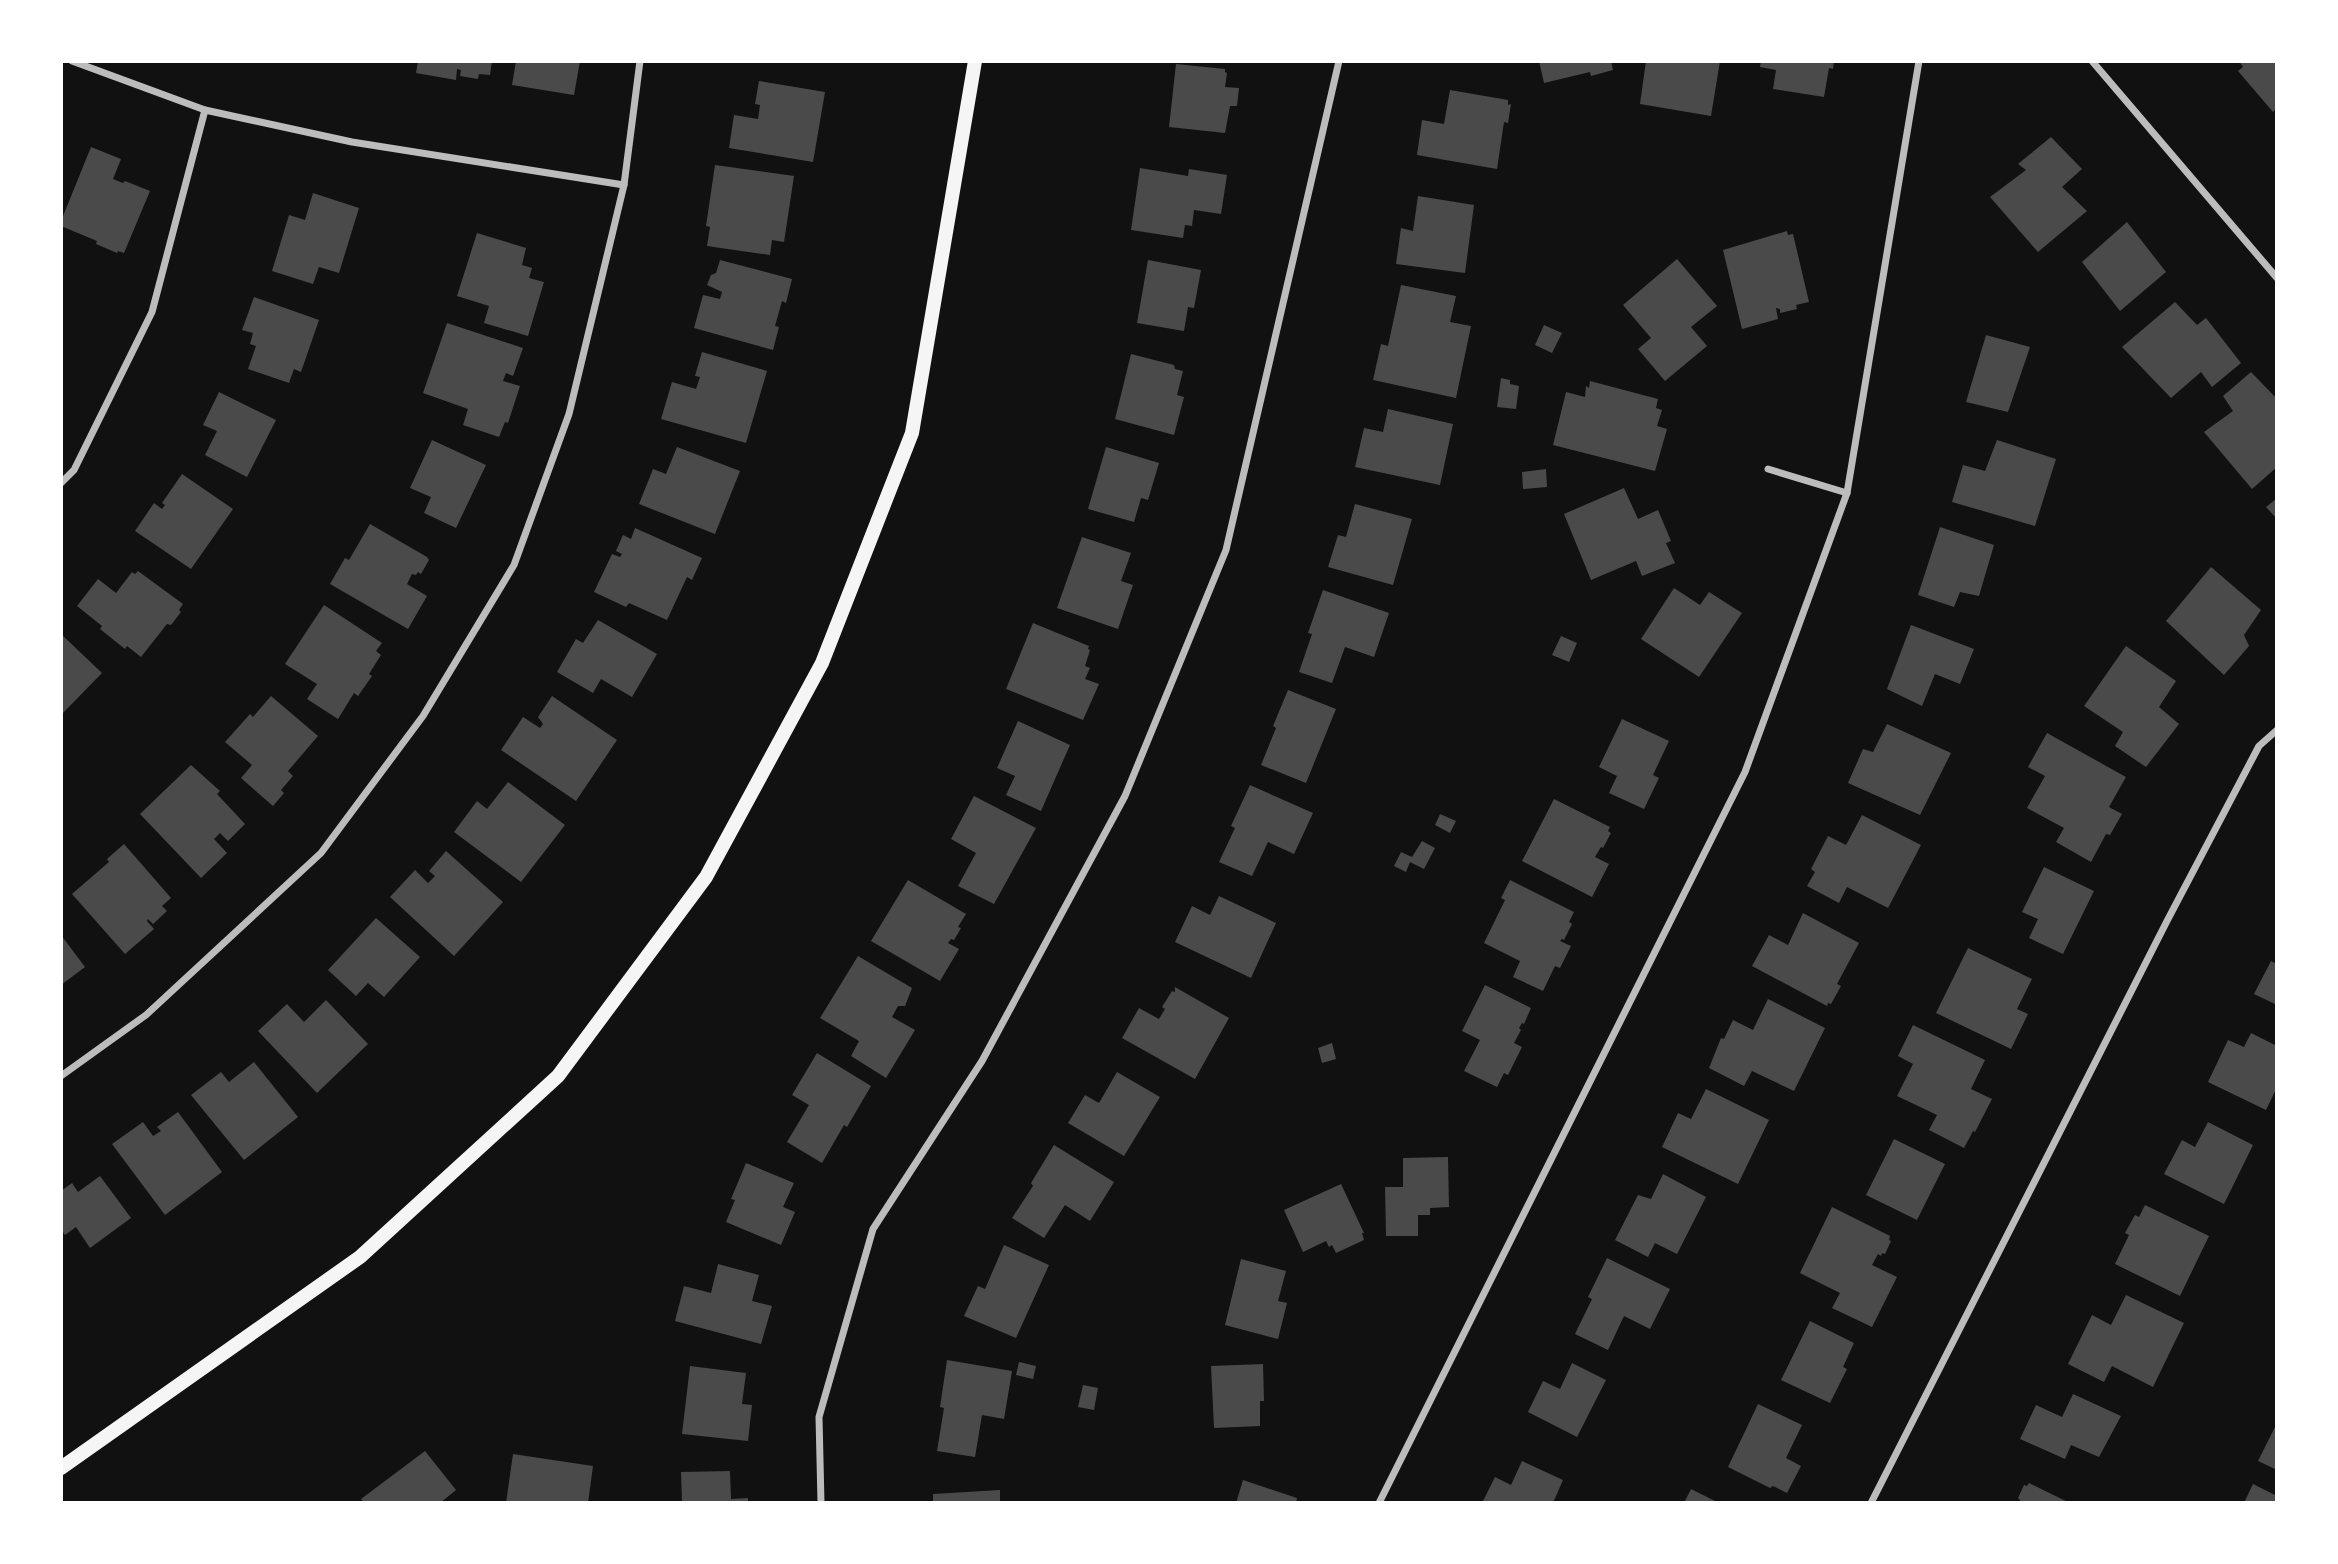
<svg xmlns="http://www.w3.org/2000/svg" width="2338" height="1564" font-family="Roboto,sans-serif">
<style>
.building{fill:#4a4a4a}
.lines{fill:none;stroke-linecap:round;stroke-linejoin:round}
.minor{stroke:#bcbcbc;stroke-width:7}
.secondary{stroke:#f5f5f5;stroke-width:14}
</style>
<rect width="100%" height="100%" fill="#111"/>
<g class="building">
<polygon points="418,61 492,61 490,75 479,74 478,79 460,76 461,70 457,69 456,80 416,73"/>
<polygon points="516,61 580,61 574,95 512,85"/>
<polygon points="1539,61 1611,61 1613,70 1591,76 1590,72 1544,83"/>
<polygon points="1646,61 1720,61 1711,116 1640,104"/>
<polygon points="1761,61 1834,61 1833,69 1829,68 1824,97 1773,89 1776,70 1760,67"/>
<polygon points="2239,61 2277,61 2277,108 2273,112 2238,71 2243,67"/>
<polygon points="1176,64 1225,69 1225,72 1227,73 1225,87 1239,88 1237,106 1230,106 1225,133 1169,127"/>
<polygon points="759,81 825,92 813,162 729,148 734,115 758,119 760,105 755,104"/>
<polygon points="1450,90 1508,100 1508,105 1511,104 1508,123 1504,122 1497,169 1417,155 1422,120 1444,124"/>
<polygon points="2051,137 2082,169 2062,187 2087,211 2038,252 1990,197 2026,170 2018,164"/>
<polygon points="91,147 121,159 113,179 123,183 125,181 150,191 124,253 118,251 117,253 96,244 97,241 61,226 61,221"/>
<polygon points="715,165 794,176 784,242 772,240 770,255 707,246 710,227 706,226"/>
<polygon points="1140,168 1188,176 1189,169 1227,175 1221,214 1194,210 1192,226 1185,225 1183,238 1131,230"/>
<polygon points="313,193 359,208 339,273 319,267 313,284 272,271 289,215 305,220"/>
<polygon points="1418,196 1474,205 1465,273 1396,264 1401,228 1413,231"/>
<polygon points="2127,222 2166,272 2120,311 2082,262"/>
<polygon points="1787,231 1788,235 1793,234 1809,302 1796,305 1797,309 1780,313 1780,309 1776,308 1778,319 1742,329 1723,250"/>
<polygon points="477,233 526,248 522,265 532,268 529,278 544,282 528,336 484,323 489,306 457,296"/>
<polygon points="1677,259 1717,306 1691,327 1707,346 1665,381 1638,349 1651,338 1623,305"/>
<polygon points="720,260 792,279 786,303 782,301 775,326 779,327 773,350 694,328 703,295 720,299 722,292 707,285 711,275 716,273"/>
<polygon points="1148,260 1201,270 1194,308 1188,307 1184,331 1137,323"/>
<polygon points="1401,285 1456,296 1450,322 1471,326 1456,398 1373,380 1381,344 1388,346"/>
<polygon points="254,297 319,320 301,372 294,369 289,383 248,369 256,346 250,344 253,333 242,330"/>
<polygon points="2175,302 2197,325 2206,318 2241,363 2212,387 2201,372 2171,398 2122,347"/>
<polygon points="447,323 523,348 513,376 506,373 503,381 520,386 508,423 505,422 499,437 463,425 468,409 423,393"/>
<polygon points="1544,325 1562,333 1552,353 1535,345"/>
<polygon points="1986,335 2030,347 2008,412 1966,402"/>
<polygon points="702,352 767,371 746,443 661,419 672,382 696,389 700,377 695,376"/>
<polygon points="1131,354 1174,365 1175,369 1183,371 1177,395 1184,397 1174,435 1115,419"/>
<polygon points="2251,372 2277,399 2277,467 2252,489 2204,432 2233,411 2223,396"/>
<polygon points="1501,378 1510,380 1510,384 1519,386 1516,409 1497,407"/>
<polygon points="1590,381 1658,399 1656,408 1662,410 1657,426 1667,429 1655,471 1553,445 1566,392 1585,397 1586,386 1589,388"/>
<polygon points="219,392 276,420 247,477 205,455 217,431 203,425"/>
<polygon points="1388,409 1453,424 1440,485 1355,467 1364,428 1383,432"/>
<polygon points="432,440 486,465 456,528 424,513 431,497 410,488"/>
<polygon points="1997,440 2056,459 2035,526 1952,502 1963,465 1985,471"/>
<polygon points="677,447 740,471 715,534 639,504 653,469 666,474"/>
<polygon points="1106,447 1159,463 1148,500 1141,498 1134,522 1088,509"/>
<polygon points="1546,469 1547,487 1523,489 1522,472"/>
<polygon points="182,474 233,509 191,569 135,531 154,503 162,509 165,505 162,503"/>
<polygon points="1624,488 1638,519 1658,510 1671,541 1666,543 1675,563 1642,576 1636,561 1591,580 1564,514"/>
<polygon points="2277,498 2277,519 2266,507"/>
<polygon points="1355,504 1412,519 1393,585 1328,567 1338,535 1346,537"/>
<polygon points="370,524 427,557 429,560 421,574 418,572 416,575 412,574 407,584 427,596 408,629 330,584 345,558 349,560"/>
<polygon points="1940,527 1994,545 1979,596 1960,592 1954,607 1918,595"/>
<polygon points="635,528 702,558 692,580 687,577 667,620 629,603 626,607 594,592 612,554 620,557 622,554 616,551 623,535 631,539"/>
<polygon points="1082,537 1131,553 1121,581 1133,585 1118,629 1057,608"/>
<polygon points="2211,567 2261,610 2244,635 2249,646 2224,675 2166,621"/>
<polygon points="138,571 183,604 179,610 181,612 171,625 167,624 141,657 127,646 125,649 100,629 102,626 77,606 98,579 116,593 132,572 135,574"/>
<polygon points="1674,588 1700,605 1709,592 1742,613 1699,677 1641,639"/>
<polygon points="1323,590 1389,613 1374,657 1345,647 1332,683 1299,672 1312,634 1308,633"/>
<polygon points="324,605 382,643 376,651 381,655 369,674 372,676 358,696 354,693 338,719 307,699 317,684 285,664"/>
<polygon points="598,620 657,654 632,697 601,679 593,693 557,672 576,639 583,643"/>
<polygon points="1033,623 1089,646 1088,649 1090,650 1085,666 1090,668 1085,679 1099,684 1083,720 1006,689"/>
<polygon points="1911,625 1974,649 1960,684 1935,674 1922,706 1887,689"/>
<polygon points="61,634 102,673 61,715"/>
<polygon points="1561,636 1577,643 1569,662 1552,655"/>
<polygon points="2126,646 2176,681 2159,707 2179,724 2146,767 2115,746 2123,732 2084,706"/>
<polygon points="1288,690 1336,709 1306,783 1261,765 1276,728 1273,726"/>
<polygon points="271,696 318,736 288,771 293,776 281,790 284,793 273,806 241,778 252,765 225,742 250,714 253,717"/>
<polygon points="552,696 617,740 576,801 501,750 523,717 540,728 543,724 538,717"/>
<polygon points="1622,719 1669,741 1653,775 1659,778 1644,809 1609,793 1617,776 1599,767"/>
<polygon points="1018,721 1070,745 1041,811 1006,795 1015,776 997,768"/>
<polygon points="1887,724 1951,753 1920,815 1848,783 1863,749 1873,752"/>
<polygon points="2047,733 2126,777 2109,807 2122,814 2110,835 2106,834 2091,862 2056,842 2064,828 2027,808 2045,776 2028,767"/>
<polygon points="191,765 220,791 217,794 245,824 228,841 220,833 214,839 227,853 201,878 140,814"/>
<polygon points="508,782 565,825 521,882 454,832 477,801 487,809"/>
<polygon points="1250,785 1313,813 1294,854 1268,842 1252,876 1219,862 1235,828 1231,826"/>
<polygon points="974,796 1036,828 994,904 958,886 976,853 951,839"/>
<polygon points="1554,799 1610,827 1608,831 1611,833 1603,848 1601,847 1595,857 1609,864 1592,897 1522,861"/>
<polygon points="1440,814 1456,821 1450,833 1435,825"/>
<polygon points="1862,815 1921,845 1888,908 1847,887 1839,903 1807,886 1815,872 1811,869 1828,836 1846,845"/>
<polygon points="1422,841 1435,848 1424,869 1410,862 1406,872 1394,866 1401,852 1412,857"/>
<polygon points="124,844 171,898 162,906 167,911 153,924 148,919 147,921 154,929 125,954 72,894 109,862 107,859"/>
<polygon points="446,851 503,902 454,956 390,897 415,870 428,883 435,876 429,871"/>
<polygon points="2044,867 2094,891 2063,954 2029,938 2038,919 2022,912"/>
<polygon points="908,880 966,914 958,927 961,928 954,940 951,939 948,943 959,949 940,981 871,941"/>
<polygon points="1510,880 1574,912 1569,922 1572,924 1564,940 1562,939 1560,941 1571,946 1560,968 1555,966 1543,991 1513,977 1520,961 1484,943 1505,900 1501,898"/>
<polygon points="1219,896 1276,923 1251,978 1175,942 1192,906 1210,915"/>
<polygon points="1803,913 1859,943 1837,984 1841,986 1831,1004 1828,1003 1827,1006 1752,966 1769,935 1788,945"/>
<polygon points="376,918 420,957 384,997 368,983 356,996 328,970"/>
<polygon points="61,935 85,967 61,985"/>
<polygon points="1968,948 2032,979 2017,1009 2028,1014 2011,1049 1936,1013"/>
<polygon points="858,956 912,988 905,1006 898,1006 892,1017 915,1030 886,1078 851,1056 859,1041 820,1018"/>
<polygon points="2271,961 2277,964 2277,1005 2254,994"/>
<polygon points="1485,985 1531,1008 1524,1024 1522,1023 1519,1028 1521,1030 1514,1043 1522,1047 1508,1075 1504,1073 1497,1087 1464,1071 1480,1040 1462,1031"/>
<polygon points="1175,987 1229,1018 1195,1079 1122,1038 1139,1008 1159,1019 1165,1009 1162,1007 1172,991 1175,992"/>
<polygon points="1768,999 1825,1028 1794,1091 1752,1071 1744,1086 1709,1068 1721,1038 1724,1039 1733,1020 1753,1030"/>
<polygon points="326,1000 368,1044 317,1093 258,1031 287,1004 304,1022"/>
<polygon points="1913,1025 1985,1060 1971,1089 1992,1099 1975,1132 1973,1131 1964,1148 1929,1130 1937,1115 1897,1096 1913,1064 1898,1056"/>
<polygon points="2251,1033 2277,1046 2277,1087 2266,1110 2208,1082 2228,1040 2244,1047"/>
<polygon points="1332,1043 1336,1059 1322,1063 1318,1048"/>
<polygon points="817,1053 871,1086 847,1127 844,1125 822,1163 787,1142 809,1105 792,1095"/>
<polygon points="254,1062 298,1117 244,1160 191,1095 221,1072 229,1082"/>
<polygon points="1117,1072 1160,1097 1124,1156 1068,1123 1085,1095 1099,1103"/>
<polygon points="1706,1089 1769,1120 1738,1184 1662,1147 1678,1113 1691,1119"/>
<polygon points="178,1112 222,1172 165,1215 112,1144 143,1122 153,1136 161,1131 157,1127"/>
<polygon points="2208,1122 2253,1145 2224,1204 2164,1174 2182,1140 2195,1147"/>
<polygon points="1894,1139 1945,1164 1917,1220 1866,1195"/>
<polygon points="1054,1145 1114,1182 1090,1221 1065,1205 1044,1238 1012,1218 1033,1186 1031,1183"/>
<polygon points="1448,1157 1449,1207 1430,1208 1430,1215 1418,1215 1418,1236 1386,1236 1385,1187 1403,1187 1403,1158"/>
<polygon points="746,1163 794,1183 783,1207 795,1212 781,1245 726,1222 735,1200 731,1199"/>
<polygon points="1663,1174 1706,1197 1677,1254 1655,1243 1648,1257 1615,1240 1638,1195 1651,1199"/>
<polygon points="100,1176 131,1218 90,1248 76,1227 65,1235 61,1230 61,1191 72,1183 78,1192"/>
<polygon points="1341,1184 1364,1233 1362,1233 1364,1240 1336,1253 1332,1245 1329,1247 1326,1241 1303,1252 1284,1210"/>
<polygon points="2145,1205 2209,1236 2180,1296 2115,1264 2129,1235 2125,1233 2135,1215 2139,1217"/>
<polygon points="1832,1207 1890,1236 1889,1240 1891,1241 1885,1254 1882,1253 1881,1256 1878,1254 1872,1265 1897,1277 1872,1327 1832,1308 1840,1293 1800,1273"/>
<polygon points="1004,1245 1049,1265 1016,1338 964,1316 978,1286 985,1289"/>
<polygon points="1607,1258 1670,1289 1650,1329 1624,1316 1608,1350 1575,1334 1592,1299 1588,1297"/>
<polygon points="1241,1259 1286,1271 1278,1301 1287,1303 1278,1339 1225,1325"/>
<polygon points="718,1264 759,1275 752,1301 772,1306 761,1344 675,1321 684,1286 711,1293"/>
<polygon points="2126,1295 2184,1323 2153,1387 2112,1366 2104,1382 2068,1364 2092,1315 2111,1325"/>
<polygon points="1810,1321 1854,1343 1843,1367 1847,1369 1830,1403 1781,1380"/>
<polygon points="947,1360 1012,1371 1004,1419 982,1415 975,1457 937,1451 944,1408 940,1407"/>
<polygon points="1019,1362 1036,1366 1033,1379 1016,1375"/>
<polygon points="1572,1363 1606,1380 1577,1437 1528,1412 1543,1381 1560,1389"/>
<polygon points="1263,1364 1264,1401 1260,1401 1260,1426 1214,1428 1211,1366"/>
<polygon points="690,1366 746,1373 742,1404 752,1405 748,1441 682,1434"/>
<polygon points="1083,1385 1098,1388 1094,1410 1078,1407"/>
<polygon points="2073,1394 2121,1416 2099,1457 2071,1445 2065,1459 2020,1439 2036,1405 2062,1417"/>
<polygon points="1758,1404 1802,1425 1786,1458 1801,1466 1787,1493 1773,1486 1770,1488 1728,1467"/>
<polygon points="2277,1423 2277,1470 2258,1461"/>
<polygon points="425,1451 456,1490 440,1503 364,1503 361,1499"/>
<polygon points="513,1454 593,1466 588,1503 506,1503"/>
<polygon points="1522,1461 1563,1480 1553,1503 1482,1503 1495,1477 1511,1485"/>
<polygon points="730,1471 731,1499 748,1498 748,1503 682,1503 681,1472"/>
<polygon points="1243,1480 1297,1498 1296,1503 1236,1503"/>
<polygon points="2029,1483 2070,1503 2019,1503 2020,1500 2018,1498 2024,1485 2027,1486"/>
<polygon points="2253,1484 2277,1496 2277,1503 2244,1503"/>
<polygon points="1691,1489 1719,1503 1684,1503"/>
<polygon points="1000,1490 1000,1503 933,1503 933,1494"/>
</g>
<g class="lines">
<g class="minor">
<polyline points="72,61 205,110"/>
<polyline points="2092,61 2277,278"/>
<polyline points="1768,469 1847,493"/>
<polyline points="61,483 74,470 152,312 205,110 352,142 624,185"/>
<polyline points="61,1076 146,1015 321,853 423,716 514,565 569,414 624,185 640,61"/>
<polyline points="821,1503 819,1417 873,1229 982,1061 1125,796 1226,550 1339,61"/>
<polyline points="1379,1503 1745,772 1847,493 1919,61"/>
<polyline points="1871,1503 2167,921 2259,746 2277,730"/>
</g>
<polyline class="secondary" points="61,1468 360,1257 558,1076 706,877 822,663 912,433 975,61"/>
</g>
<rect width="2338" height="1564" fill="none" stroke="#ffffff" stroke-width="126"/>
</svg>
